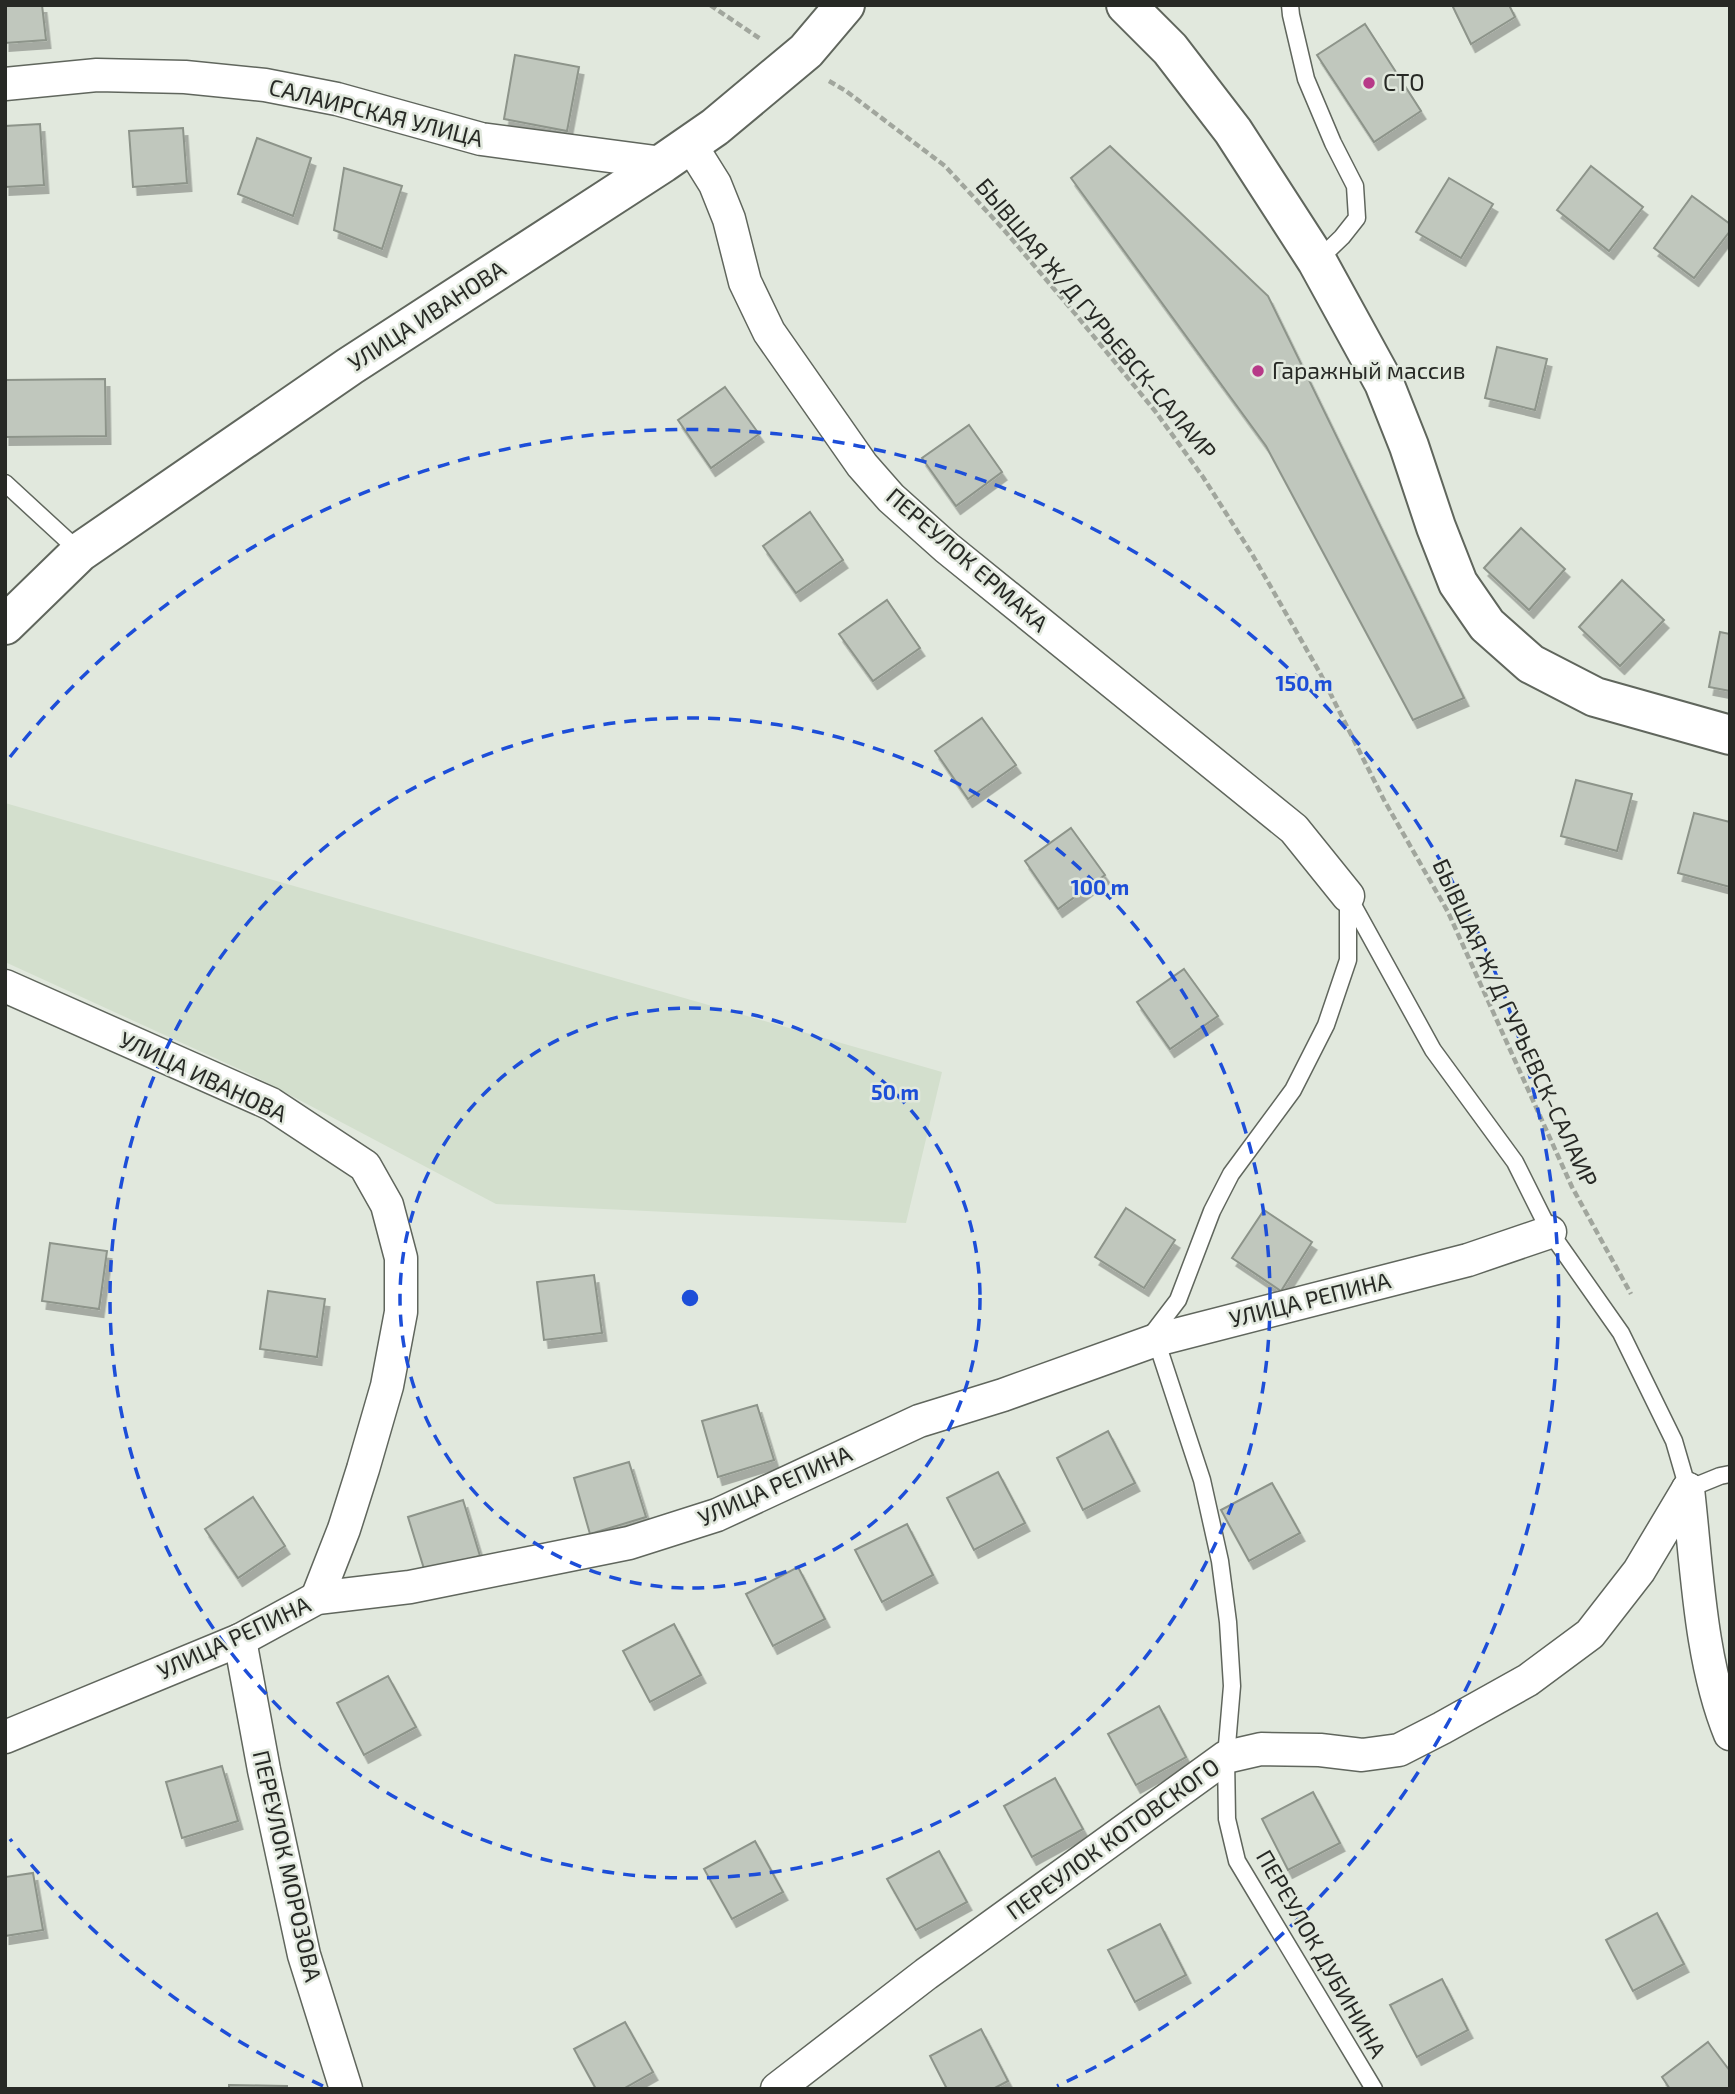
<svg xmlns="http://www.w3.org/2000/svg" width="1735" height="2094" font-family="'Exo 2',sans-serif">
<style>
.built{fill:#d3dfcd}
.building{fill:#c0c7bd;stroke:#8d948a;stroke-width:2;filter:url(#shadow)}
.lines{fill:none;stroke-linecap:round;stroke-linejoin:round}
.lane-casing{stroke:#60665d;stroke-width:19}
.street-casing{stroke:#60665d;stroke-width:35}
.secondary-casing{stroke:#60665d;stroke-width:42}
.path{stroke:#a1a69d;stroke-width:4.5;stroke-dasharray:7 3.5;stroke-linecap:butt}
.lane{stroke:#fff;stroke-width:16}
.street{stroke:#fff;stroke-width:32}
.secondary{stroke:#fff;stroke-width:38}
.ring{fill:none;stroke:#1d4ed8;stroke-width:3.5;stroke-dasharray:12 9}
.poi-dot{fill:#b73988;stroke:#e1e8dd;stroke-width:2.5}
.labels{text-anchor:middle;stroke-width:5;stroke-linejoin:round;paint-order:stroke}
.poi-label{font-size:23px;fill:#272925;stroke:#e1e8dd;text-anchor:start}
.street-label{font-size:23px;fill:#272925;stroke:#e1e8dd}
.centre{fill:#1d4ed8;stroke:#e1e8dd;stroke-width:3.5}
.ring-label{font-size:21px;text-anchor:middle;font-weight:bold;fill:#1d4ed8;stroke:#e1e8dd;stroke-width:5;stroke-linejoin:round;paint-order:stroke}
</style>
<defs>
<filter id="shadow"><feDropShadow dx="4.5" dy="8" stdDeviation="0" flood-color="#0004"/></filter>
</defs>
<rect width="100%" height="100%" fill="#e1e8dd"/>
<polygon class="built" points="5,803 942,1072 906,1223 496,1204 250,1074 5,962"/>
<g class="building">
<polygon points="5,5 42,5 46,40 5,43"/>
<polygon points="1452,5 1509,5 1515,17 1471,44"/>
<polygon points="1365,24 1421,111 1374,142 1317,55"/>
<polygon points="515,55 579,67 567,131 504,119"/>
<polygon points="40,124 44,185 5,187 5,126"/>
<polygon points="183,128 187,183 133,187 129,131"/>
<polygon points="257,138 311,158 293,216 238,194"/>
<polygon points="1110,146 1268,296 1464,698 1413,720 1266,446 1071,178"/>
<polygon points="1591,166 1643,207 1609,251 1557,210"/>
<polygon points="344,168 402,186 382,249 334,230"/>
<polygon points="1449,178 1493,204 1461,258 1416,232"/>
<polygon points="1692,196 1730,224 1730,231 1694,278 1654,248"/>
<polygon points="1497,347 1547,359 1535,410 1485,398"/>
<polygon points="105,379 106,436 5,437 5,380"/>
<polygon points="725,387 759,434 711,468 678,420"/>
<polygon points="969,425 1002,472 956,506 922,458"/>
<polygon points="810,512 843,560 796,593 763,546"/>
<polygon points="1521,528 1565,569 1529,610 1484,568"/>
<polygon points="1622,580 1664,620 1620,666 1579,627"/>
<polygon points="887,600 920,648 873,681 839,634"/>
<polygon points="1720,632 1730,634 1730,691 1709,687"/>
<polygon points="982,718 1016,765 968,799 935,751"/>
<polygon points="1576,780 1632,794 1617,851 1561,836"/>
<polygon points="1694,813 1730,822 1730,887 1678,873"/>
<polygon points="1071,828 1105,875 1058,909 1025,861"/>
<polygon points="1184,969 1218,1016 1170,1049 1137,1002"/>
<polygon points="1126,1208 1175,1240 1144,1288 1095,1257"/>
<polygon points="1264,1210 1312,1242 1281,1291 1232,1258"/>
<polygon points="50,1243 107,1251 99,1309 42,1301"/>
<polygon points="594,1275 602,1333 544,1340 537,1282"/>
<polygon points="268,1291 325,1299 317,1357 260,1349"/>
<polygon points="757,1405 774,1460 718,1477 702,1421"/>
<polygon points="1108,1431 1135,1483 1083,1510 1057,1458"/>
<polygon points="629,1462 646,1517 590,1534 574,1478"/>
<polygon points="998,1472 1025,1523 974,1550 947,1498"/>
<polygon points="1272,1483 1300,1533 1249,1561 1221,1510"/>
<polygon points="253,1497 285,1546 238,1578 205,1529"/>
<polygon points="463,1500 480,1556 425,1572 408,1517"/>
<polygon points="907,1524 933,1575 882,1602 855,1550"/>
<polygon points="798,1567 825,1619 773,1646 746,1594"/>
<polygon points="674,1624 701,1675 650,1702 623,1651"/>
<polygon points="388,1676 416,1727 364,1755 337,1703"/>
<polygon points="1159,1706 1186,1757 1136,1785 1108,1734"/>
<polygon points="222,1766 238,1821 182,1838 166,1782"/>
<polygon points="1055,1778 1083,1829 1032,1857 1004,1806"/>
<polygon points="1313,1792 1340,1843 1288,1870 1262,1819"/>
<polygon points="755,1841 783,1892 732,1919 704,1869"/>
<polygon points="939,1851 967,1902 916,1930 887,1879"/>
<polygon points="33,1873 43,1930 5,1936 5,1877"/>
<polygon points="1657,1913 1684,1964 1633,1991 1606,1940"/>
<polygon points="1160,1924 1186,1975 1135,2002 1108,1950"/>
<polygon points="1442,1979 1468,2030 1417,2057 1390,2005"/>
<polygon points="625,2022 653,2072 623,2089 596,2089 574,2049"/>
<polygon points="981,2029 1008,2081 993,2089 947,2089 930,2056"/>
<polygon points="1708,2042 1730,2071 1730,2089 1670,2089 1662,2077"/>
<polygon points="229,2085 287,2086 287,2089 229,2089"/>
</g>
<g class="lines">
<g class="lane-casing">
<g id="lane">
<polyline points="1290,5 1291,15 1306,79 1333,143 1355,186 1357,218 1342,237 1317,261"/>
<polyline points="5,483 80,552"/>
<polyline points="1348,896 1433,1050 1515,1162 1550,1232 1621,1333 1674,1441 1688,1489 1720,1476 1730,1474"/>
<polyline points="1149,1338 1178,1300 1212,1211 1231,1174 1293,1090 1326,1025 1348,960 1348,898"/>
<polyline points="1156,1340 1202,1480 1220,1561 1228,1622 1232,1686 1226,1757 1227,1819 1237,1861 1374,2089"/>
</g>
</g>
<g class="street-casing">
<g id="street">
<polyline points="5,84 97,75 185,77 265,85 337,99 481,139 663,163"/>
<polyline points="690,144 715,184 729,219 745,282 769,332 862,465 891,498 947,548 1294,829 1348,896"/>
<polyline points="5,986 271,1104 365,1166 387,1205 401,1258 401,1312 387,1386 363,1469 344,1529 317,1598"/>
<path d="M1688,1489C1697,1568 1700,1661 1730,1734"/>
<polyline points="240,1640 264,1770 304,1955 346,2089"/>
<polyline points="5,1737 240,1640 317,1598 410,1587 629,1543 717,1515 919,1421 1003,1395 1156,1340 1468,1260 1550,1232"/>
<polyline points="777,2089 926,1974 1226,1757 1261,1749 1320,1750 1362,1755 1399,1750 1442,1728 1528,1680 1590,1634 1639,1571 1688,1489"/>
</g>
</g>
<g class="secondary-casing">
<g id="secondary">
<polyline points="1126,5 1170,49 1233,131 1317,261 1384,383 1409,446 1436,527 1458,583 1487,625 1531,664 1595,697 1730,735"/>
<polyline points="5,625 80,552 350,366 663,163 715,127 806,51 845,5"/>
</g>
</g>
<g class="path">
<polyline points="710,5 762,40"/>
<polyline points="829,81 846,91 945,166 1004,230 1077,316 1155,411 1203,477 1252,554 1320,673 1384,800 1448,912 1572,1187 1631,1294"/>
</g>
<use href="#lane" class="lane"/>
<use href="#street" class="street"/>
<use href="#secondary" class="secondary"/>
</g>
<g class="ring">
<circle cx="690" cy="1298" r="290"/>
<circle cx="690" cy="1298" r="580"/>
<path d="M323 2086A869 869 0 0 1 10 1839M10 757A869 869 0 1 1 1057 2086"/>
</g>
<g class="poi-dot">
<circle cx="1369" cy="83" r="7"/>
<circle cx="1258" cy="371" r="7"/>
</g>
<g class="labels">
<g class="poi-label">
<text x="1383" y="91">СТО</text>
<text x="1272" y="379">Гаражный массив</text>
</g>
<g class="street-label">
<text transform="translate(376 113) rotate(14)" y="8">САЛАИРСКАЯ УЛИЦА</text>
<text transform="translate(427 316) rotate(-33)" y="8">УЛИЦА ИВАНОВА</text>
<text transform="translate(1096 319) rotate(50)" y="8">БЫВШАЯ Ж/Д ГУРЬЕВСК-САЛАИР</text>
<text transform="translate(967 560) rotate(41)" y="8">ПЕРЕУЛОК ЕРМАКА</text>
<text transform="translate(1515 1023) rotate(65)" y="8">БЫВШАЯ Ж/Д ГУРЬЕВСК-САЛАИР</text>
<text transform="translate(203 1077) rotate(25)" y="8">УЛИЦА ИВАНОВА</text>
<text transform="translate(1310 1300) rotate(-14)" y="8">УЛИЦА РЕПИНА</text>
<text transform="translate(775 1486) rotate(-24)" y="8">УЛИЦА РЕПИНА</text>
<text transform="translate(234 1638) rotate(-25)" y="8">УЛИЦА РЕПИНА</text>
<text transform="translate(1113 1839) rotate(-36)" y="8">ПЕРЕУЛОК КОТОВСКОГО</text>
<text transform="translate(287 1866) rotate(77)" y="8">ПЕРЕУЛОК МОРОЗОВА</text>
<text transform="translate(1321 1954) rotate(60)" y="8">ПЕРЕУЛОК ДУБИНИНА</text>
</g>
</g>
<circle cx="690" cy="1298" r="10" class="centre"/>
<g class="ring-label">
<text x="1304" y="691">150 m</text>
<text x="1100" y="895">100 m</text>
<text x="895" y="1100">50 m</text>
</g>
<rect width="1735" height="2094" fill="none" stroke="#272925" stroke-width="14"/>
</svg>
